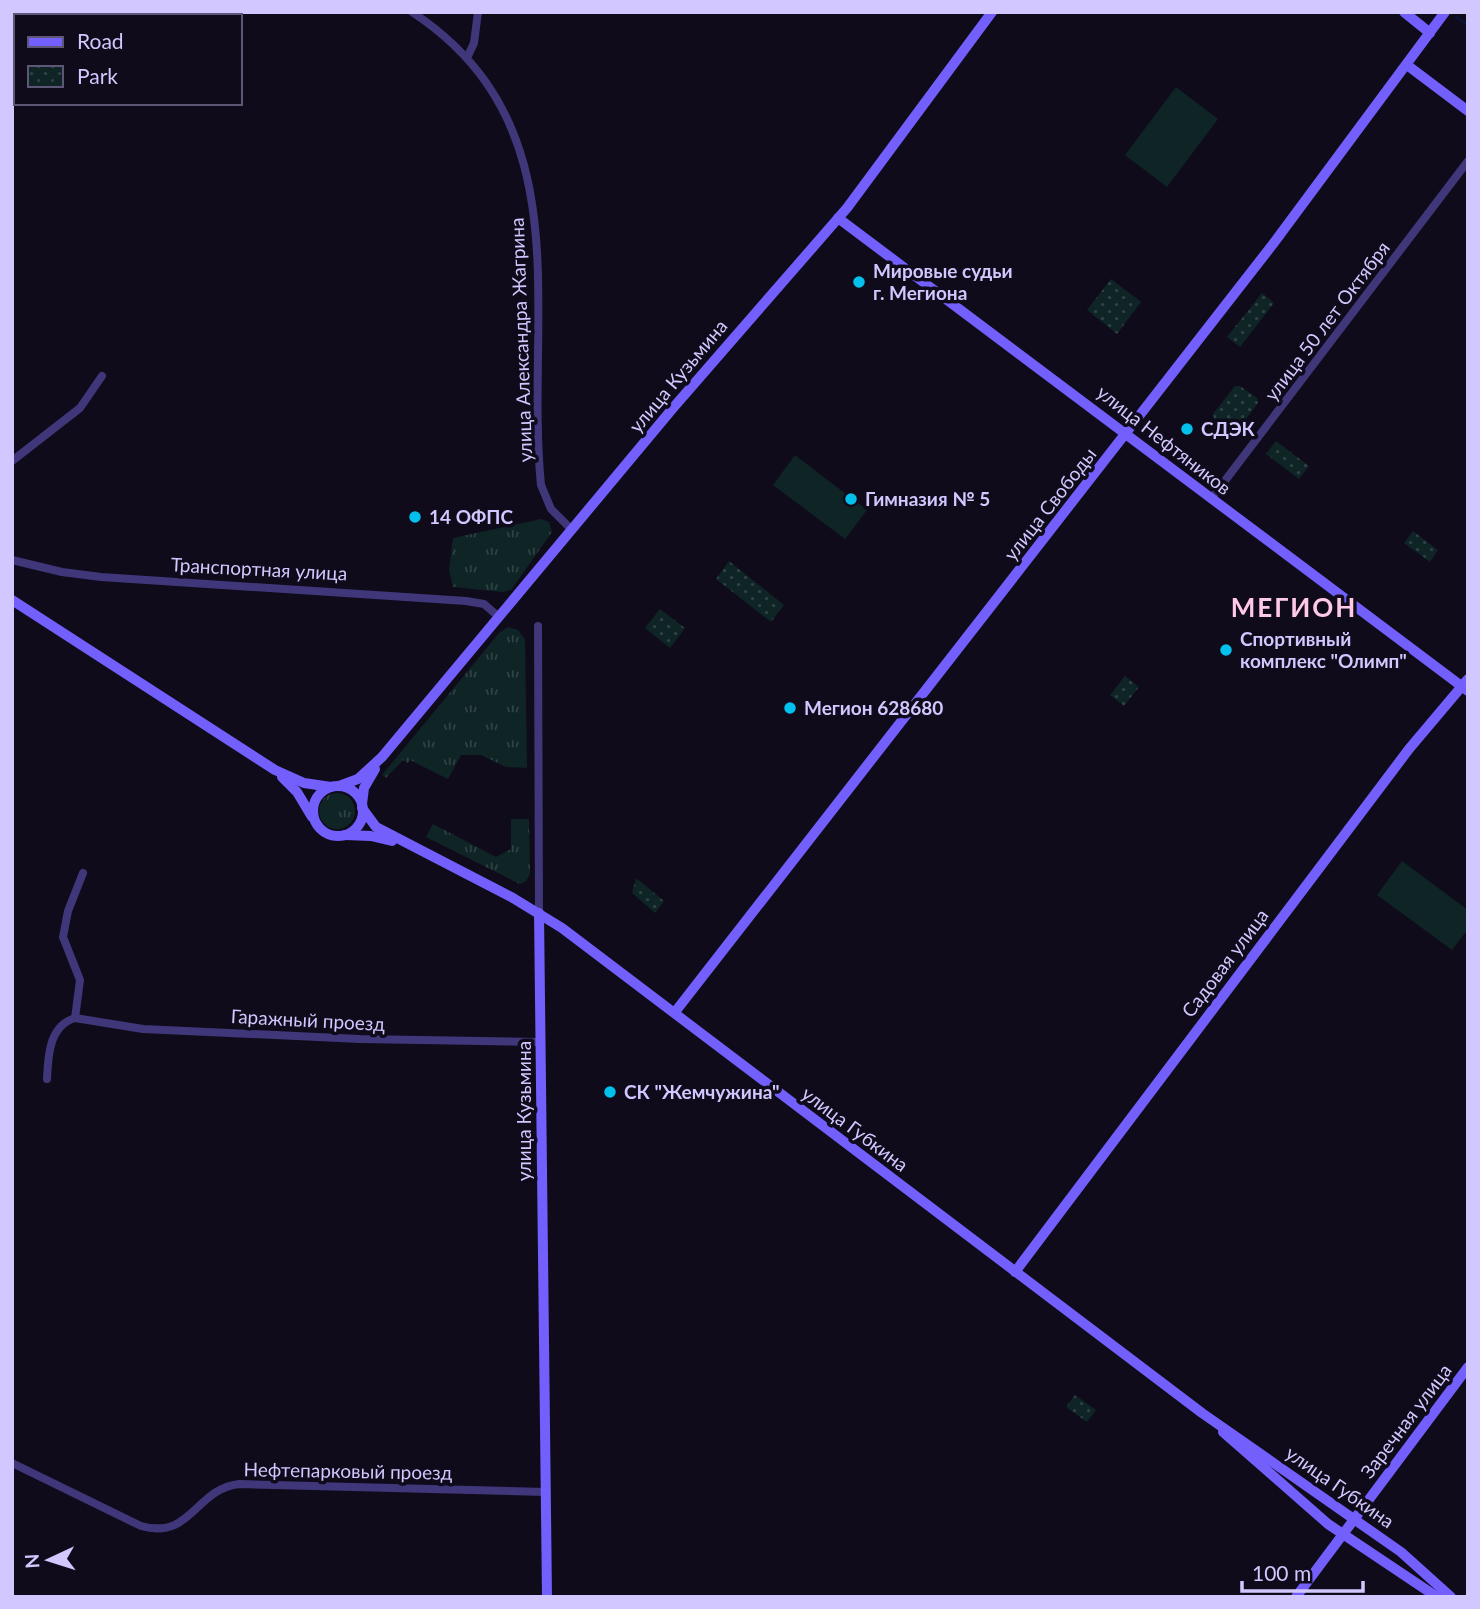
<svg xmlns="http://www.w3.org/2000/svg" width="1480" height="1609" font-family="Lato,sans-serif">
<style>
.grass{fill:url(#grass-tufts)}
.park{fill:url(#park-dots)}
.garden{fill:#0e2425}
.lines{fill:none;stroke-linecap:round;stroke-linejoin:round}
.stream{stroke:#091537;stroke-width:2.5}
.street{stroke:#40377a;stroke-width:8}
.secondary{stroke:#725ffc;stroke-width:10}
.poi-dot{fill:#04c0ec;stroke:#0f0b1b;stroke-width:2.5}
.labels{text-anchor:middle;stroke-width:7;stroke-linejoin:round;paint-order:stroke}
.poi-label{font-size:19px;font-weight:bold;fill:#d2c7fe;stroke:#0f0b1b;text-anchor:start}
.street-label{font-size:19px;fill:#d2c7fe;stroke:#0f0b1b}
.district-label{font-size:26px;font-weight:bold;letter-spacing:2px;fill:#fec9e6;stroke:#0f0b1b}
</style>
<defs>
<pattern id="grass-tufts" width="24" height="20" patternUnits="userSpaceOnUse" patternTransform="scale(1.75)"><rect width="24" height="20" fill="#0e2425"/><path d="M3 7l-1-3M5 7V3M7 7l1-3M15 17l-1-3M17 17v-4M19 17l1-3" fill="none" stroke="#304246"/></pattern>
<pattern id="park-dots" width="8" height="8" patternUnits="userSpaceOnUse" patternTransform="scale(1.75)"><rect width="8" height="8" fill="#0e2425"/><path d="M2 2h.1M6 6h.1" fill="none" stroke="#304246" stroke-width="1.8" stroke-linecap="round"/></pattern>
</defs>
<rect width="100%" height="100%" fill="#0f0b1b"/>
<g class="grass">
<polygon points="541,519 549,522 552,532 511,590 503,592 453,587 449,570 453,538"/>
<polygon points="508,627 518,630 525,639 527,768 506,767 481,755 461,755 448,779 410,760 408,763 403,760 386,778 382,775 499,633"/>
<circle cx="337" cy="811" r="18"/>
<polygon points="511,819 529,819 530,874 526,881 520,884 426,837 433,824 496,857 511,849"/>
</g>
<g class="park">
<polygon points="1111,279 1141,302 1117,334 1087,310"/>
<polygon points="1262,293 1274,303 1240,347 1227,337"/>
<polygon points="1235,386 1240,386 1257,398 1258,403 1234,435 1214,419 1213,414"/>
<polygon points="1276,441 1309,466 1299,479 1266,454"/>
<polygon points="1413,531 1438,550 1430,562 1404,543"/>
<polygon points="729,561 784,605 771,622 716,579"/>
<polygon points="660,609 685,628 670,648 645,628"/>
<polygon points="1125,676 1139,687 1124,706 1110,695"/>
<polygon points="636,878 664,901 655,913 632,893"/>
<polygon points="1075,1395 1096,1410 1087,1422 1066,1407"/>
</g>
<g class="garden">
<polygon points="1176,87 1218,119 1167,187 1125,155"/>
<polygon points="795,455 867,510 845,539 773,485"/>
<polygon points="1402,861 1468,910 1468,929 1452,950 1377,895"/>
</g>
<g class="lines">
<polyline class="stream" points="1456,17 1468,25"/>
<g class="street">
<path d="M412,12C585,126 524,314 541,485L551,509L572,530"/>
<polyline points="467,58 474,43 478,12"/>
<polyline points="12,461 80,408 102,376"/>
<polyline points="1211,499 1468,161"/>
<polyline points="12,560 62,572 101,577 466,601 484,604 499,617"/>
<polyline points="538,626 539,913"/>
<polyline points="75,1018 143,1029 360,1039 541,1042"/>
<path d="M47,1079C48,1056 49,1026 75,1018L80,980L63,937L68,911L83,873"/>
<path d="M12,1463L141,1526C192,1540 195,1489 239,1484L546,1492"/>
</g>
<g class="secondary">
<polyline points="1404,12 1430,33"/>
<polyline points="1407,65 1468,111"/>
<polyline points="838,218 1468,691"/>
<polyline points="12,600 275,770 304,783 331,787"/>
<polyline points="282,777 297,792 312,817"/>
<circle cx="338" cy="811" r="25"/>
<polyline points="339,786 358,779 382,757 673,408 847,208 992,12"/>
<polyline points="362,804 364,788 375,769"/>
<polyline points="362,808 376,827 513,898 562,928 1202,1413 1401,1552 1451,1597"/>
<polyline points="345,835 371,836 392,841"/>
<polyline points="539,913 547,1597"/>
<polyline points="675,1012 1273,244 1445,12"/>
<polyline points="1015,1272 1409,749 1468,679"/>
<polyline points="1223,1432 1328,1524 1437,1597"/>
<polyline points="1296,1597 1468,1367"/>
</g>
</g>
<g class="poi-dot">
<circle cx="859" cy="282" r="7"/>
<circle cx="1187" cy="429" r="7"/>
<circle cx="851" cy="499" r="7"/>
<circle cx="415" cy="517" r="7"/>
<circle cx="1226" cy="650" r="7"/>
<circle cx="790" cy="708" r="7"/>
<circle cx="610" cy="1092" r="7"/>
</g>
<g class="labels">
<g class="poi-label">
<text x="873" y="278">Мировые судьи<tspan x="873" dy="22">г. Мегиона</tspan></text>
<text x="1201" y="436">СДЭК</text>
<text x="865" y="506">Гимназия № 5</text>
<text x="429" y="524">14 ОФПС</text>
<text x="1240" y="646">Спортивный<tspan x="1240" dy="22">комплекс "Олимп"</tspan></text>
<text x="804" y="715">Мегион 628680</text>
<text x="624" y="1099">СК "Жемчужина"</text>
</g>
<g class="street-label">
<text transform="translate(1327 321) rotate(-53)" y="7">улица 50 лет Октября</text>
<text transform="translate(521 340) rotate(-92)" y="7">улица Александра Жагрина</text>
<text transform="translate(678 376) rotate(-50)" y="7">улица Кузьмина</text>
<text transform="translate(1164 440) rotate(38)" y="7">улица Нефтяников</text>
<text transform="translate(1050 504) rotate(-52)" y="7">улица Свободы</text>
<text transform="translate(259 569) rotate(3)" y="7">Транспортная улица</text>
<text transform="translate(1225 963) rotate(-53)" y="7">Садовая улица</text>
<text transform="translate(308 1020) rotate(3)" y="7">Гаражный проезд</text>
<text transform="translate(524 1111) rotate(-90)" y="7">улица Кузьмина</text>
<text transform="translate(855 1129) rotate(37)" y="7">улица Губкина</text>
<text transform="translate(1406 1421) rotate(-53)" y="7">Заречная улица</text>
<text transform="translate(348 1471) rotate(1)" y="7">Нефтепарковый проезд</text>
<text transform="translate(1340 1487) rotate(35)" y="7">улица Губкина</text>
</g>
<g class="district-label">
<text x="1294" y="617">МЕГИОН</text>
</g>
</g>
<rect width="1480" height="1609" fill="none" stroke="#d2c7fe" stroke-width="28"/>
<rect x="14" y="14" width="228" height="91" fill="#0f0b1b" stroke="#5d5676" stroke-width="2"/>
<rect x="28" y="37" width="35" height="10" fill="#725ffc" stroke="#5d5676" stroke-width="2"/>
<text x="77" y="49" font-size="21" fill="#d2c7fe">Road</text>
<rect x="28" y="66" width="35" height="21" fill="url(#park-dots)" stroke="#5d5676" stroke-width="2"/>
<text x="77" y="84" font-size="21" fill="#d2c7fe">Park</text>
<g transform="translate(49 1560) rotate(266)" stroke="#0f0b1b" stroke-width="5" paint-order="stroke">
<path d="M0-5L12 26L0 18L-12 26Z" fill="#d2c7fe"/>
<text y="-10" font-size="19" font-weight="bold" text-anchor="middle" fill="#d2c7fe">N</text>
</g>
<path d="M1242 1581v10h121v-10" fill="none" stroke="#d2c7fe" stroke-width="3.5"/>
<text x="1252" y="1581" font-size="21" fill="#d2c7fe" stroke="#0f0b1b" stroke-width="5" paint-order="stroke">100 m</text>
</svg>
